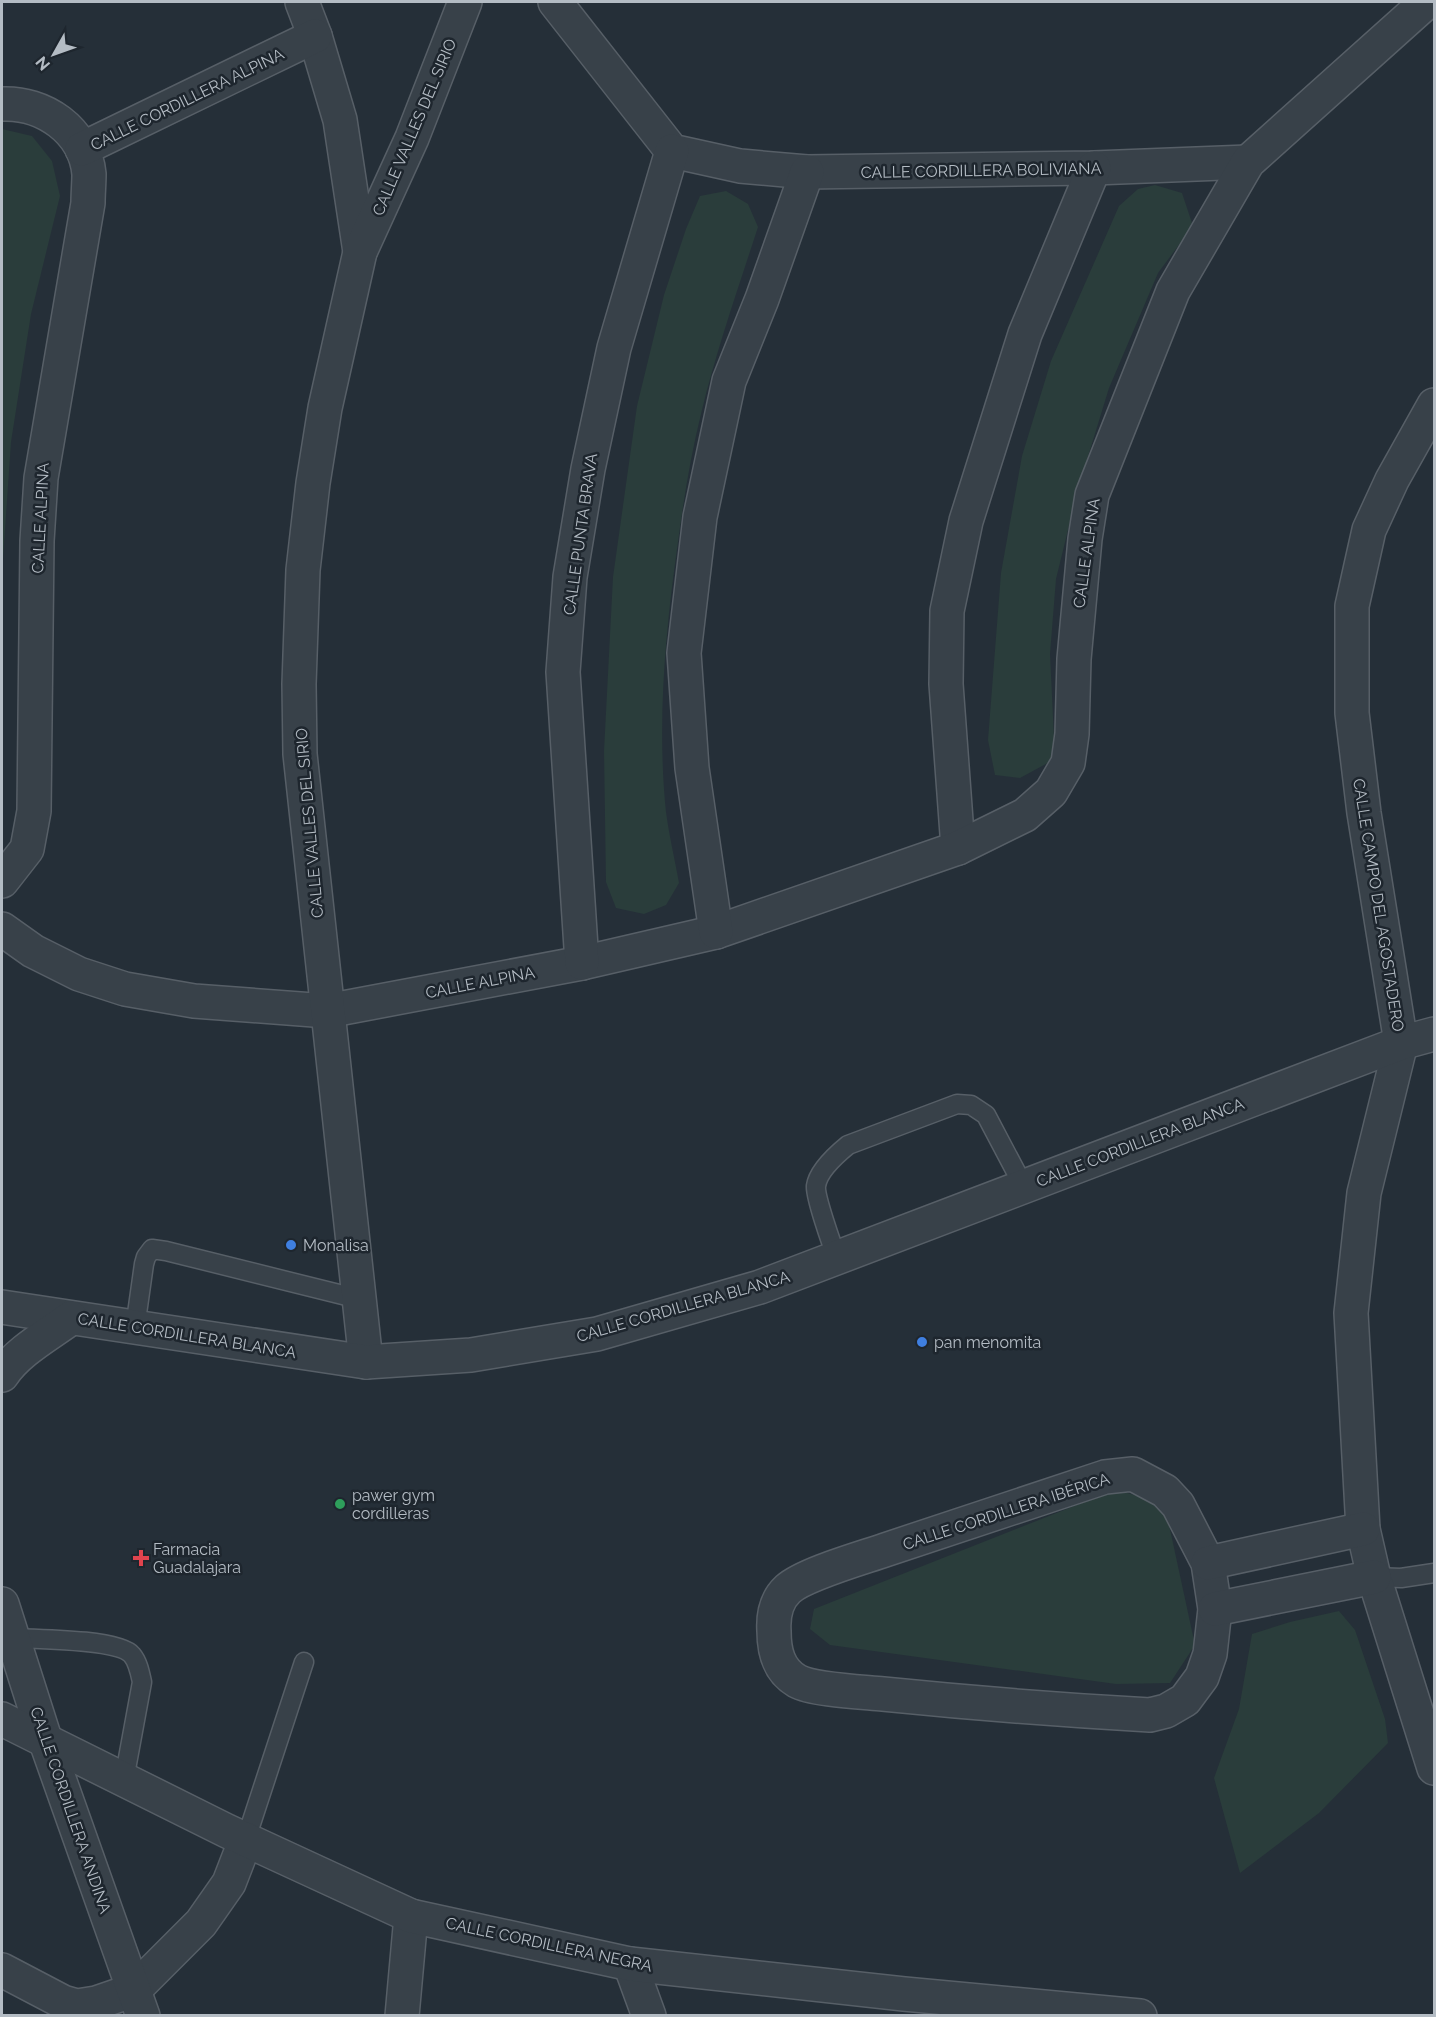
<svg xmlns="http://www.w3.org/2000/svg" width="1436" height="2017" font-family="Raleway,sans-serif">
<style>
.park{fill:#2a3d3b}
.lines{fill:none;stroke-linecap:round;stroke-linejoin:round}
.service-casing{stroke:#575f67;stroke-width:21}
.minor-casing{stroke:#575f67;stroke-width:36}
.tertiary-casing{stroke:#575f67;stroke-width:36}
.service{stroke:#384149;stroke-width:18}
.minor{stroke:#384149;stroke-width:33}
.tertiary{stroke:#384149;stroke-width:33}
.shop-dot{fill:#3f7fe0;stroke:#1e262e;stroke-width:2}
.leisure-dot{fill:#2e9e5b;stroke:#1e262e;stroke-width:2}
.health-dot{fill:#e0444e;stroke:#1e262e;stroke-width:2}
.labels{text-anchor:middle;stroke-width:5;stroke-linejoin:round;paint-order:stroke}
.street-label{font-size:16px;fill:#b4bcc4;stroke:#1e262e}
.poi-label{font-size:16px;fill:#b4bcc4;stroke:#1e262e;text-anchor:start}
</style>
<rect width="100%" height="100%" fill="#252f38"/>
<g class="park">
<polygon points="2,129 32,136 52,161 60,196 31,314 11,442 2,574"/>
<polygon points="1155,185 1182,193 1193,226 1158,273 1109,388 1078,489 1056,579 1050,654 1055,759 1020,778 995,775 988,740 1001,573 1022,456 1051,361 1119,206 1138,189"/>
<path d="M726,191L748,204L758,227C738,289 716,351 701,414C690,458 683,504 677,549C665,635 657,725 666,812C669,835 675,860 679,883L666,905L644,914L616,908L606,882L604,751L613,577L637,406L664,295L686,229L700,196Z"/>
<polygon points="1121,1491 1153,1501 1168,1520 1195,1645 1170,1683 1116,1684 830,1645 810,1629 814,1609 1097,1497"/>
<polygon points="1339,1611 1355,1630 1385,1719 1388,1743 1319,1813 1240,1873 1214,1778 1239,1709 1252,1634 1290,1622"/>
</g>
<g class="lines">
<g class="service-casing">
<g id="service">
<path d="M837,1258C832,1245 815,1197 816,1186C818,1171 837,1154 848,1145L957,1104L971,1105L986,1115L1024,1187"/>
<polyline points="135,1328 144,1264 146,1257 152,1249 166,1251 359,1299"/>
<polyline points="1374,1577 1401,1578 1434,1573"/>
<path d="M12,1638C35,1639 119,1639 132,1655C138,1662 140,1673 142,1682L124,1780"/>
<polyline points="246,1839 304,1662"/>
</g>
</g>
<g class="minor-casing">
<g id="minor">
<polyline points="302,2 315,36 340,120 360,252"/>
<polyline points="555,2 672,151 740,166 807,172 1094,168 1248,162"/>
<path d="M2,104C43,102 85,130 89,174C89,183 88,194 88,203L41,478L37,541L34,811L27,849L2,881"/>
<polyline points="82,149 315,36"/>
<polyline points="1434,405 1392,480 1369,530 1352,606 1352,713 1364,813 1401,1043 1364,1193 1351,1313 1363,1529 1374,1577 1434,1768"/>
<polyline points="958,848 946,684 947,611 966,521 1025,334 1094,168"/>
<polyline points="2,929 33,951 79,974 125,989 194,1001 327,1011 582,963 716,932 958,848 1025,815 1051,792 1068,763 1072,734 1074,659 1085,539 1092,495 1173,291 1248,162 1422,6"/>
<polyline points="716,932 692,768 684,653 700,517 729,381 762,299 807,172"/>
<polyline points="582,963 563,672 570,577 588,469 614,348 672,151"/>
<polyline points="366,1362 300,754 299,684 303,570 313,483 325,408 360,252 412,138 465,2"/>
<path d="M1133,1474L1165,1491L1178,1505L1208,1563L1215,1609L1210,1654L1202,1677L1185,1700L1166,1711L1150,1715C1061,1710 972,1703 883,1694C863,1692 813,1690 797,1681C778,1670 774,1651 774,1631C773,1615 776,1600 788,1589C805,1574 862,1558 885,1550C958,1526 1031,1501 1105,1477Z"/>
<polyline points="1208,1563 1363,1529"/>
<polyline points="1215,1609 1374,1577"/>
<polyline points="630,1964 649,2016"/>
<polyline points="2,1970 63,2002 77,2006 96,2003 134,1990 201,1923 229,1883 246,1839"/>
<polyline points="402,2016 411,1916"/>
</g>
</g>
<g class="tertiary-casing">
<g id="tertiary">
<polyline points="2,1307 366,1362 471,1355 597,1334 760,1287 1401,1043 1434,1034"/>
<path d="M2,1375C18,1351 48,1335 71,1318"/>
<polyline points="2,1604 46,1742 143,2016"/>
<polyline points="2,1719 227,1831 411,1916 630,1964 904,1994 1140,2016"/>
</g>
</g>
<use href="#service" class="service"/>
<use href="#minor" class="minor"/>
<use href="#tertiary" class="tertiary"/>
</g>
<g class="shop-dot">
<circle cx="291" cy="1245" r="6"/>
<circle cx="922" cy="1342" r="6"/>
</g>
<circle class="leisure-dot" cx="340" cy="1504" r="6"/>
<path class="health-dot" d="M138 1549h6v6h6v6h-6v6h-6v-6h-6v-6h6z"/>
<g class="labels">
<g class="street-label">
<text transform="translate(187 99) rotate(-26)" y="6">CALLE CORDILLERA ALPINA</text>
<text transform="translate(414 127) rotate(-67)" y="6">CALLE VALLES DEL SIRIO</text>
<text transform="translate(981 170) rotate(-1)" y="6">CALLE CORDILLERA BOLIVIANA</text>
<text transform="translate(40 518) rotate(-87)" y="6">CALLE ALPINA</text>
<text transform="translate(580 534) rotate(-82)" y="6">CALLE PUNTA BRAVA</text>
<text transform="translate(1086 553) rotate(-82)" y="6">CALLE ALPINA</text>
<text transform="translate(309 823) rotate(-95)" y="6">CALLE VALLES DEL SIRIO</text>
<text transform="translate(1379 905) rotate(81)" y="6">CALLE CAMPO DEL AGOSTADERO</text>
<text transform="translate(480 982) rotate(-11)" y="6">CALLE ALPINA</text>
<text transform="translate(1140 1142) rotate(-21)" y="6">CALLE CORDILLERA BLANCA</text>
<text transform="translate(683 1306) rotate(-16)" y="6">CALLE CORDILLERA BLANCA</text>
<text transform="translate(187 1335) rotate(9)" y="6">CALLE CORDILLERA BLANCA</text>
<text transform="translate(1006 1511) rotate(-18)" y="6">CALLE CORDILLERA IBÉRICA</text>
<text transform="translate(71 1810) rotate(71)" y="6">CALLE CORDILLERA ANDINA</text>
<text transform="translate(549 1944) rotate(12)" y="6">CALLE CORDILLERA NEGRA</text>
</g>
<g class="poi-label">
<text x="303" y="1251">Monalisa</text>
<text x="934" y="1348">pan menomita</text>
<text x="352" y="1501">pawer gym<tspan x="352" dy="18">cordilleras</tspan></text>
<text x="153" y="1555">Farmacia<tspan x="153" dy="18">Guadalajara</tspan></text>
</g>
</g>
<rect width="1436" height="2017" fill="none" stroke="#b4bcc4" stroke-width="6"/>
<g transform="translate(54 54) rotate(230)" stroke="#1e262e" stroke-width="4.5" paint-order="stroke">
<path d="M0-4.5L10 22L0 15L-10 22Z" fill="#b4bcc4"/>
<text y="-9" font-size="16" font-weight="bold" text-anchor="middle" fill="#b4bcc4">N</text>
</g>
</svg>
